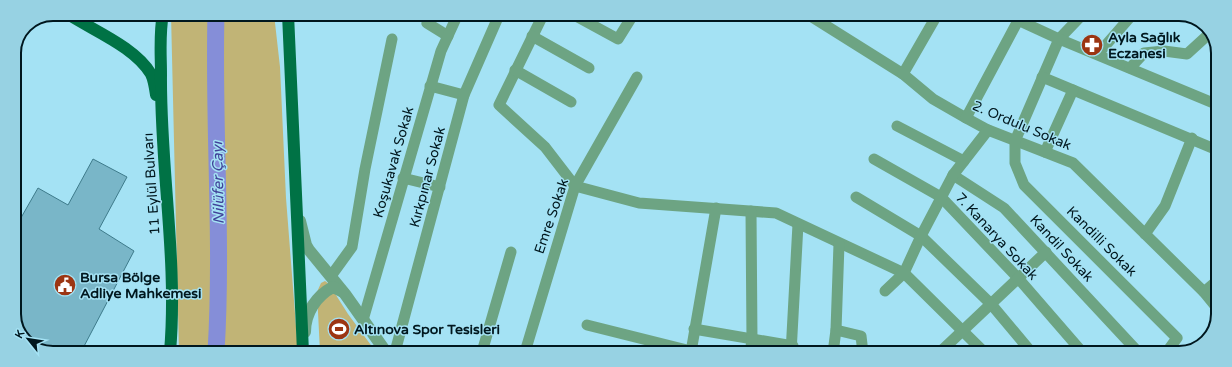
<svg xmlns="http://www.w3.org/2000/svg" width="1232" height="367" font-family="'Varela Round',sans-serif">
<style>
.green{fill:#c1b476}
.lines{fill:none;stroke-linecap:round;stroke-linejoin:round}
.river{stroke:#858ed8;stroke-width:17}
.building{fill:#79b6c8;stroke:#3e7b8b}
.minor{stroke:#6da483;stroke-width:11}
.tertiary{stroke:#6da483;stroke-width:12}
.primary{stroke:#007245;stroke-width:12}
.labels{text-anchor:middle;stroke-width:3;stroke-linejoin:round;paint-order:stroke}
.poi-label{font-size:14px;font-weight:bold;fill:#00171e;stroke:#a4e2f4;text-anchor:start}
.street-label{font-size:14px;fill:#00171e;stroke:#a4e2f4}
.water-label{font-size:15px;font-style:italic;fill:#404299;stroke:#a4e2f4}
.rim{fill:none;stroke:#00171e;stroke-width:2}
</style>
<rect width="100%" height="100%" fill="#a4e2f4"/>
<g class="green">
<polygon points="171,14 274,14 280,67 286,198 298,352 179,352"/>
<polygon points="325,281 329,284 348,314 376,352 320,352 317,292 321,283"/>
</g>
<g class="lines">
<path class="river" d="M216,352C223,239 213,127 216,14"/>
</g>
<polygon class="building" points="93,159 127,177 99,229 134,251 81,352 44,352 24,340 14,318 14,230 38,188 68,205"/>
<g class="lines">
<g class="minor">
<polyline points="431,14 427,23 448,36"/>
<polyline points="543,15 499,105 545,147 575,186 639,203 776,213 904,273 985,353"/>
<polyline points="574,15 618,39 633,15"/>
<polyline points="809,15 903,74 933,99 966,118 988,130 1073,163 1204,292 1217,308"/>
<polyline points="1082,15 1059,39 1015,141 1015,163 1024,185 1177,338 1166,353"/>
<polyline points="1018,20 1059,39 1218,105"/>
<polyline points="532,36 589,68"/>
<polyline points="1098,54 1132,15"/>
<polyline points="1130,68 1144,53 1164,51 1187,54 1210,33"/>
<polyline points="515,70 571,102"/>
<polyline points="903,74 937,15"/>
<polyline points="1042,77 1217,150"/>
<polyline points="430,86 464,95"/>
<polyline points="966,118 1021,15"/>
<polyline points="897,126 964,161"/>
<polyline points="1045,152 1073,90"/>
<polyline points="874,159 941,197 1018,278 1083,353"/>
<polyline points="953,175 1004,208 1139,353"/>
<polyline points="403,178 440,187"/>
<polyline points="856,197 921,236 991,304 1032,353"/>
<polyline points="1145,234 1165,206 1192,138"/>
<polyline points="331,276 352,247 365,169 392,39"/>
<polyline points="885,291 904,273 921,236 953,175 988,130"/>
<polyline points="1204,292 1217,281"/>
<polyline points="363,320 441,51 458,14"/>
<polyline points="587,325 691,351"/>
<polyline points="694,329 793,346"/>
<polyline points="836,330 861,336 863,353"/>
<polyline points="395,352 464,95 499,15"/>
<polyline points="482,352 511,252"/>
<polyline points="525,352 575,186 637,77"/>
<polyline points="691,352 716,208"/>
<polyline points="750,353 752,340 751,211"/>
<polyline points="791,353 798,224"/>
<polyline points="833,353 836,330 839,244"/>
<polyline points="939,353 1046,252"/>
</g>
<g class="tertiary">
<polyline points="300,221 306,245 309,250 345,294 386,352"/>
<path d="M305,332C305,313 316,296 333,287L343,292"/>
</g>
<g class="primary">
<path d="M68,14C94,31 135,47 151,74C154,80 155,88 156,95"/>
<path d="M163,14C159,34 161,55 161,75C160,167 178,260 170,352"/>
<polyline points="288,14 303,352"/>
</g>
</g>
<defs>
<g id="pharmacy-disc" transform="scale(1.15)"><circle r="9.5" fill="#9c3512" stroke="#a4e2f4"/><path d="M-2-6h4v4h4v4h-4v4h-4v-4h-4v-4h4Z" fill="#fff"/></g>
<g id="civic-disc" transform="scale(1.15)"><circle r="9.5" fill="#9c3512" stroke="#a4e2f4"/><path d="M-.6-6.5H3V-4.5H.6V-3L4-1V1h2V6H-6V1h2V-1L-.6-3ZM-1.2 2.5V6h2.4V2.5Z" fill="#fff"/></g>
<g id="stadium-disc" transform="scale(1.15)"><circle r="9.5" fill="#9c3512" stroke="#a4e2f4"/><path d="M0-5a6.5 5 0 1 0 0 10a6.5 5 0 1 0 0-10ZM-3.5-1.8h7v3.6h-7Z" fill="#fff"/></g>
</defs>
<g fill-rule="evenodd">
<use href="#pharmacy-disc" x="1092" y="45"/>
<use href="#civic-disc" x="65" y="285"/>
<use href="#stadium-disc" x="339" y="329"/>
</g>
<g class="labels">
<g class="poi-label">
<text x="1108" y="42">Ayla Sağlık<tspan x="1108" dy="16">Eczanesi</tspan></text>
<text x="80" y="282">Bursa Bölge<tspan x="80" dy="16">Adliye Mahkemesi</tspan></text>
<text x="354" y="334">Altınova Spor Tesisleri</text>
</g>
<g class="street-label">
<text transform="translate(1022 125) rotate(23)" y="5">2. Ordulu Sokak</text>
<text transform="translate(393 162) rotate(-74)" y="5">Koşukavak Sokak</text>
<text transform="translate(427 177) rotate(-75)" y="5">Kırkpınar Sokak</text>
<text transform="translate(151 184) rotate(-94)" y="5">11 Eylül Bulvarı</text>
<text transform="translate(551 216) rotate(-71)" y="5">Emre Sokak</text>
<text transform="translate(997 236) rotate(47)" y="5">7. Kanarya Sokak</text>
<text transform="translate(1102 241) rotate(45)" y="5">Kandilli Sokak</text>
<text transform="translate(1062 248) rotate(47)" y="5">Kandil Sokak</text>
</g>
<g class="water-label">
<text transform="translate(218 183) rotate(-91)" y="5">Nilüfer Çayı</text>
</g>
</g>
<path d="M0 0H1232V367H0ZM53 21H1179A32 32 0 0 1 1211 53V314A32 32 0 0 1 1179 346H53A32 32 0 0 1 21 314V53A32 32 0 0 1 53 21Z" fill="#97d2e3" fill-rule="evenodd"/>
<path class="rim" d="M53 21H1179A32 32 0 0 1 1211 53V314A32 32 0 0 1 1179 346H53A32 32 0 0 1 21 314V53A32 32 0 0 1 53 21Z"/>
<g transform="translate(28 339) rotate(300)" stroke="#a4e2f4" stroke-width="3" paint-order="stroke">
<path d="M0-3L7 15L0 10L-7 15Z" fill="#00171e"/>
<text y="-6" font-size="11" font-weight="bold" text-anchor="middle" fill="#00171e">K</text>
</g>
</svg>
